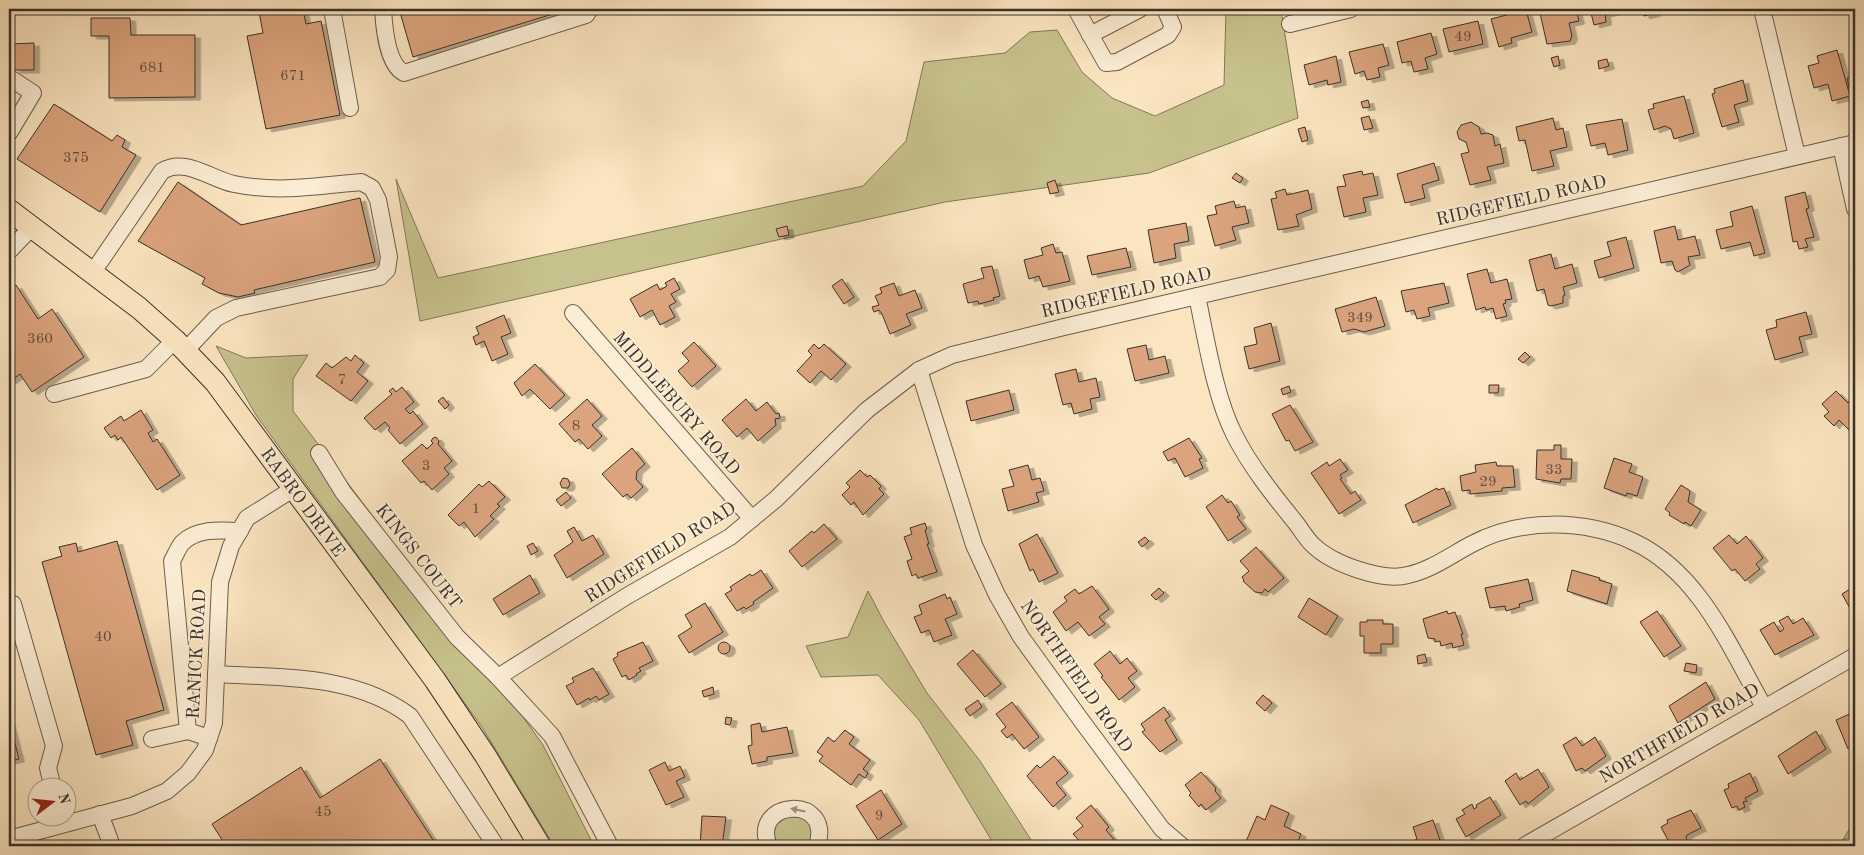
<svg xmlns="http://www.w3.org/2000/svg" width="1864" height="855" font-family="'Old Standard TT',serif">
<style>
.green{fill:#c7c28d;stroke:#807a5a}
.building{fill:#dba47e;stroke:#3a3128;filter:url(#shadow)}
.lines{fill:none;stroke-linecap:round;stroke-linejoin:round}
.minor-casing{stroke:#6a5e4e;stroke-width:18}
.major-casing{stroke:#3a3128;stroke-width:23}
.minor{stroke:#fceed6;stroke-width:16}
.major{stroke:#fbe5c0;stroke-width:21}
.oneway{fill:#9b907f}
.labels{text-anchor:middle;stroke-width:4;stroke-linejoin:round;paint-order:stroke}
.number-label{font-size:15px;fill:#624e3e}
.street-label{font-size:18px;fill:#3a3128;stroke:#fceed6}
</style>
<defs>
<filter id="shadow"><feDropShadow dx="5.5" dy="3" stdDeviation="0" flood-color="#0004"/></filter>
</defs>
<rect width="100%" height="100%" fill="#fbe5c0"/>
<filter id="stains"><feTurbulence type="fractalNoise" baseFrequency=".004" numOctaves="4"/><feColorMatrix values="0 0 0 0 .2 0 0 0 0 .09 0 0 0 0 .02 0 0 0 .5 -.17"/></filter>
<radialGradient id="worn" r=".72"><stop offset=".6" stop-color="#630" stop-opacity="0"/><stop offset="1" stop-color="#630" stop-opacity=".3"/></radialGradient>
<g class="green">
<polygon points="1226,9 1281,9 1298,118 1149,173 945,202 420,321 396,179 438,278 863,186 906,141 924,62 1005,53 1030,32 1057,30 1082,72 1112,98 1155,116 1224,85"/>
<polygon points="216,346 246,358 308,355 293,379 293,411 485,664 543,745 594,846 554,846 482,727 256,415"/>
<polygon points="868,591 883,620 927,693 980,761 1035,846 995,846 919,720 878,675 821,677 806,646 848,637"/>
<polygon points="794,812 813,824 812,846 773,846 770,829"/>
<polygon points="1855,820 1855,834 1842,841"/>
</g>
<g class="building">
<polygon points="277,9 303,9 306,24 321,21 340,115 266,129 247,36 263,33 259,12"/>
<polygon points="399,9 569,9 413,57"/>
<polygon points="1539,9 1576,9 1579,21 1569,23 1572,36 1570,41 1547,44"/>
<polygon points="1590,9 1618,9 1618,11 1605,14 1606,22 1594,25"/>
<polygon points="1642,9 1654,9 1656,13 1644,16"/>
<polygon points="1526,10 1532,32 1511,38 1512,43 1499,47 1491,19"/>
<polygon points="91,18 130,18 131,35 195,35 195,97 109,98 109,36 91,36"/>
<polygon points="1478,21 1483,44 1449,52 1443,29"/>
<polygon points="1431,33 1437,54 1425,58 1428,69 1414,72 1411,61 1402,63 1397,42"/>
<polygon points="34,43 34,70 14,70 14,62 9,62 9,44"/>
<polygon points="1383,44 1389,65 1378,68 1380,77 1367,80 1364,71 1355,74 1349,52"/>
<polygon points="1837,50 1850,96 1832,101 1828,84 1814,88 1808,66 1819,63 1817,56"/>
<polygon points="1336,56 1341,82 1328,85 1327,80 1309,85 1304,65"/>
<polygon points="1558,56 1560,65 1554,67 1551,58"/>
<polygon points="1607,59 1609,66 1599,69 1598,61"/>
<polygon points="1855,76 1855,97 1851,98 1847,78"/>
<polygon points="1743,80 1748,101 1734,105 1739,122 1722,127 1712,94 1715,93 1714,89"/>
<polygon points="1684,96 1694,133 1674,139 1671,129 1665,126 1654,130 1648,110 1654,108 1653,104"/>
<polygon points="1368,100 1370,107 1363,108 1361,102"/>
<polygon points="54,104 112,141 117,135 125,140 122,147 136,155 100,212 17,159"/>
<polygon points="1369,116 1373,128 1364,130 1361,118"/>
<polygon points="1553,118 1556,130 1563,128 1567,147 1550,151 1554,166 1532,171 1525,140 1519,141 1516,127"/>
<polygon points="1622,119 1628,150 1608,155 1605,143 1591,146 1586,125"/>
<polygon points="1471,122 1479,127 1481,134 1487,133 1493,135 1495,146 1500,144 1504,163 1487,167 1491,180 1470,185 1461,154 1469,152 1466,142 1459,139 1457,132 1461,125"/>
<polygon points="1305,127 1308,140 1302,142 1298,129"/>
<polygon points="1434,163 1439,180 1422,185 1425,198 1405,203 1397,174"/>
<polygon points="1362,171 1363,175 1373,173 1378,195 1363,198 1366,212 1344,217 1337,187 1346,186 1343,175"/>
<polygon points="1236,173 1243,178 1240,183 1232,178"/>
<polygon points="1055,180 1059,192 1050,194 1047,183"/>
<polygon points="178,182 241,225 360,198 375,262 254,290 255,293 238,297 219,293 202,284 205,278 138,241"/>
<polygon points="1285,189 1287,195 1308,190 1312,209 1296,215 1299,226 1278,230 1271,199 1277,198 1275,192"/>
<polygon points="1805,192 1809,208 1806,209 1814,237 1805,239 1808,247 1799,249 1797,241 1793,242 1785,197"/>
<polygon points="1234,201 1236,208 1245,206 1249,223 1232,227 1236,240 1215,246 1207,216 1217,214 1215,206"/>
<polygon points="1752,206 1765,253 1754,256 1750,242 1721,249 1716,230 1733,226 1730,212"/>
<polygon points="1186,223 1189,241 1174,244 1176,258 1154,263 1148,230"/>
<polygon points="787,226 789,235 779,237 776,229"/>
<polygon points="1675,226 1678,240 1695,236 1700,255 1688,257 1690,265 1678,272 1675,270 1672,261 1661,263 1654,231"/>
<polygon points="1626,237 1634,268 1599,278 1594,261 1611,256 1607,242"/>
<polygon points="1053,244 1056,253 1062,252 1070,281 1043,287 1039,276 1029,279 1024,260 1043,255 1041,248"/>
<polygon points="1126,248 1131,267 1092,275 1087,256"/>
<polygon points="1551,254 1555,269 1572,264 1577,283 1563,287 1565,295 1563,296 1563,303 1551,306 1548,305 1544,289 1537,291 1529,260"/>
<polygon points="992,266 1000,296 993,298 994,300 979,304 978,301 968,303 963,284 984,278 981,268"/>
<polygon points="1487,269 1491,283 1507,279 1512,299 1505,300 1506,303 1503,304 1507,316 1496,319 1493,308 1486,310 1485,307 1476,310 1467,274"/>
<polygon points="674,278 680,289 671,294 676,302 669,306 675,317 660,325 652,310 640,317 630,299 657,284 660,290 667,286 665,283"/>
<polygon points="842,279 854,297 844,304 832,286"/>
<polygon points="894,283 899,296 915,290 922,308 906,314 911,325 890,334 882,314 879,310 874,312 872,307 879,305 875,296 882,293 880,288"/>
<polygon points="1444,283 1449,303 1428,308 1430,316 1417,319 1414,310 1406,312 1401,291"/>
<polygon points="16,285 38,319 52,309 84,357 32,392 20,374 9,382 9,290"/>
<polygon points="1376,297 1385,326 1364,332 1354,329 1342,332 1335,309"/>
<polygon points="1806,312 1812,334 1799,337 1803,352 1775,360 1766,330 1777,327 1776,320"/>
<polygon points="504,315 511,333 501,337 508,354 492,361 484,341 476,345 473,337 479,334 476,327"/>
<polygon points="1271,323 1280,361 1249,369 1244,347 1257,344 1254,328"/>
<polygon points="694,342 716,366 692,387 678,371 689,361 682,353"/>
<polygon points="814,344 819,349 824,344 846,364 831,380 821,371 810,383 797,371 812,355 808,351"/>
<polygon points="1146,345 1149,360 1165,356 1169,373 1135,381 1127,349"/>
<polygon points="1525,352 1530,357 1523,363 1518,359"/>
<polygon points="355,355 364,363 357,372 368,381 351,401 316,376 326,363 332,368 346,357 351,361"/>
<polygon points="535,364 565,395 550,409 530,389 522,396 514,383"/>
<polygon points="1076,369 1079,382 1096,378 1100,397 1090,399 1092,409 1074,414 1071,403 1063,405 1055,374"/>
<polygon points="1489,385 1499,385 1498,393 1489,393"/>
<polygon points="1289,386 1291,392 1283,395 1281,389"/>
<polygon points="402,387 414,402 405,409 410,414 413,411 423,424 400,444 388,430 390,428 385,422 375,430 364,418 392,394 389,391 393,388 396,392"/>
<polygon points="1009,390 1014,410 971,421 966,401"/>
<polygon points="1836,391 1848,403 1855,395 1855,426 1850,431 1839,420 1834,426 1824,416 1829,412 1822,404"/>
<polygon points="443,397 449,405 445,409 438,401"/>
<polygon points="587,399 602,416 592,425 602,436 588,449 579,439 575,442 559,424"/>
<polygon points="746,399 756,411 767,402 776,414 779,413 780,418 775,419 776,425 758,441 747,428 737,437 722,420"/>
<polygon points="1290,405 1313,442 1295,451 1289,440 1286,441 1272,414"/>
<polygon points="141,410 153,430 148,433 153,442 157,439 180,475 157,490 121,437 118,440 115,435 111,438 104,428 121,416 124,421"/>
<polygon points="436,437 439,441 438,444 452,461 444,468 449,474 432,490 424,481 421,483 402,461 422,444 427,449 433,443 431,441 433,438"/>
<polygon points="1189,438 1202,458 1199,459 1203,468 1185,477 1175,458 1168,461 1163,452"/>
<polygon points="1554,445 1561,445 1561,459 1572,459 1571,479 1561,479 1560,483 1536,479 1537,450 1554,450"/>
<polygon points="632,448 645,464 637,471 636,479 643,487 631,498 627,494 623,497 602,474"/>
<polygon points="1614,458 1632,464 1629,472 1643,477 1637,496 1627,493 1626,496 1604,488"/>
<polygon points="1340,459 1348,470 1340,475 1342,478 1340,479 1351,494 1355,491 1361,500 1339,514 1311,473 1327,462 1329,466"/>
<polygon points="1496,462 1497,466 1513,466 1515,487 1502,488 1502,491 1470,494 1470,490 1462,491 1460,476 1476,472 1475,465"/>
<polygon points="1028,465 1032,480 1040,478 1044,491 1036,493 1039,502 1008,511 1002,489 1014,486 1009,470"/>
<polygon points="860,470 867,477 870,475 881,486 879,489 884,494 863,515 854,502 851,505 842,495 850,487 846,483"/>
<polygon points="563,478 568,479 570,484 568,488 562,488 560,483"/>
<polygon points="489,481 505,497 497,504 500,506 490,516 494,519 475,537 464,522 459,526 448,515 479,484 482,487"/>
<polygon points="1681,485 1690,491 1688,502 1701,510 1691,526 1685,522 1684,524 1669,515 1670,513 1665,509"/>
<polygon points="1437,488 1438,490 1444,488 1451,505 1413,523 1405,505"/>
<polygon points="566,492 571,498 561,506 556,500"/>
<polygon points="1222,495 1228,503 1231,501 1240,515 1237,517 1246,529 1228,541 1206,507"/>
<polygon points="925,523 927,529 925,530 929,544 927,544 937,572 918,578 916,574 912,576 907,561 912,559 904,537 912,534 910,528"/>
<polygon points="824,524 837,539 802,567 789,551 812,531 814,533"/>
<polygon points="574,527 582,541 593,535 604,554 567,578 554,555 573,542 567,531"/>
<polygon points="1037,534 1058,573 1039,582 1033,569 1030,571 1019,544"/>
<polygon points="1729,535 1737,544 1746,536 1763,558 1756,564 1760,569 1745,581 1735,569 1732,571 1713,548"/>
<polygon points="1145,537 1149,541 1142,547 1138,542"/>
<polygon points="117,541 164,710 126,721 133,745 96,755 42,562 62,556 59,547 76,543 78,552"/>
<polygon points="533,543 538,551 531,555 527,546"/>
<polygon points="1256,547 1284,578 1268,592 1265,589 1262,593 1255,592 1243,581 1244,580 1242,577 1249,571 1240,561"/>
<polygon points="761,570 773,588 753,602 754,604 746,609 744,607 737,611 725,594 732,590 730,587 750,574 752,576"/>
<polygon points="1572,570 1600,578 1599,580 1612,584 1607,604 1567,591"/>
<polygon points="530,575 540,593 503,615 493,599"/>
<polygon points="1528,579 1533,600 1519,604 1520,607 1506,611 1505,606 1490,608 1485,588"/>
<polygon points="1092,586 1109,609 1099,617 1105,624 1089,636 1078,622 1066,631 1053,612 1067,601 1064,597 1075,589 1079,594"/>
<polygon points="1855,586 1855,610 1852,612 1842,594"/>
<polygon points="1159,588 1164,593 1156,600 1151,595"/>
<polygon points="945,594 947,599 950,597 957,614 945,619 952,635 934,642 929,630 921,633 914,617 922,614 919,605"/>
<polygon points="1309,598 1338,616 1326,635 1298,617"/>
<polygon points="705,603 723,632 689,653 678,636 692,627 685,615"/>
<polygon points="1447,611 1448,614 1455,612 1463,634 1461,634 1464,645 1453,648 1452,643 1441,646 1440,641 1435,642 1435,639 1428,638 1423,619"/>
<polygon points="1657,611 1681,646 1664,657 1640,622"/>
<polygon points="1788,616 1793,624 1803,618 1814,635 1775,655 1760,630 1774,622 1780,632 1784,629 1779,621"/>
<polygon points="1367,620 1383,620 1383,624 1393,624 1393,644 1381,644 1381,653 1364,653 1364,636 1360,636 1360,622 1367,622"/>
<polygon points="643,642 653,661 639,668 641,671 636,674 637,675 629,680 626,675 622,677 613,659 618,656 617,653"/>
<circle cx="724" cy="648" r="6"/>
<polygon points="973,650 1001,684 985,697 957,664"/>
<polygon points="1110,651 1120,664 1127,658 1137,671 1128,678 1135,687 1119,700 1101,677 1103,676 1094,664"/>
<polygon points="1425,654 1427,662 1418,664 1417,656"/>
<polygon points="1686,663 1697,665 1696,673 1684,671"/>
<polygon points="593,668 609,694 599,700 596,696 590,700 589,698 577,705 566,686 574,682 572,678"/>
<polygon points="1706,682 1715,699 1678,723 1669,706"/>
<polygon points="713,687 714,694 704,697 702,691"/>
<polygon points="1263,695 1272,703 1265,711 1256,703"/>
<polygon points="978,700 982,707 970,716 965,709"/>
<polygon points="1012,702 1039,737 1024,749 1012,734 1007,738 1001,731 1006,727 996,714"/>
<polygon points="1164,707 1170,716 1165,720 1177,740 1160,752 1142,732 1145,730 1141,724"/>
<polygon points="1854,712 1855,746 1848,749 1836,720"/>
<polygon points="726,717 732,718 730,725 725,724"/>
<polygon points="9,720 19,759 9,761"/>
<polygon points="760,723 762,732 787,727 793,753 767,757 767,761 752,764 748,746 752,745 751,725"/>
<polygon points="845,730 854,737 849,744 870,760 863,769 868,773 865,778 859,774 851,785 819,761 823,756 817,752 828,737 834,742"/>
<polygon points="1816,731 1826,749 1788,774 1778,756"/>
<polygon points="1576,737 1582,746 1595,737 1606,756 1585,771 1582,768 1576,771 1563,745"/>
<polygon points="1054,756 1068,773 1056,783 1066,795 1053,807 1027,776 1037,765 1040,768"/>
<polygon points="380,759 437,846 226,846 212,824 301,767 320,798"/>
<polygon points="665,762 669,771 680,766 685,777 676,781 684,797 666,805 649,770"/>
<polygon points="1538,769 1549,787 1528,804 1526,801 1520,805 1505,781 1516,773 1520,780"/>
<polygon points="1201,772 1216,788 1215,791 1221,798 1206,810 1201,804 1199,807 1189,795 1191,793 1185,785"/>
<polygon points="1750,773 1758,791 1745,798 1747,801 1743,802 1745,807 1739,810 1737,806 1732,808 1724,790 1729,788 1728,784"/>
<polygon points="881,790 902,824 878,840 856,806"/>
<polygon points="1490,797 1501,815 1466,837 1456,819 1465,814 1462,810 1472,804 1474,809 1477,807 1476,805"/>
<polygon points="1091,805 1109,827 1106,830 1116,842 1111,846 1084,846 1073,834 1083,826 1076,818"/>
<polygon points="1271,805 1289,813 1284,826 1301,834 1296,846 1278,846 1271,843 1270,846 1244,846 1257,816 1265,820"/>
<polygon points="1691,810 1701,828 1687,835 1686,838 1690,844 1676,846 1673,842 1670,844 1661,827 1668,823 1667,820"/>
<polygon points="702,816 726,817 722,846 700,846"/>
<polygon points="1433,820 1442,846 1403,846 1417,839 1413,827"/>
</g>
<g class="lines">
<g class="minor-casing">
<g id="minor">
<polyline points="332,9 350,108"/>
<path d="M383,9C384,27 387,64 404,73L586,15L590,9"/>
<polyline points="1076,9 1106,63 1117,62 1168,35 1173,27 1165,9"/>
<polyline points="1762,9 1797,156"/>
<polyline points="1290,24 1351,9"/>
<polyline points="1090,35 1140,9"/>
<polyline points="9,86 13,80 33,93 9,133"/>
<polyline points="1841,146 1855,209"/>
<polyline points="9,251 32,227"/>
<path d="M93,272L162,171C186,157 210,179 234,184C278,193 317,186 361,182L372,188L378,200L389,257L387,270L380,277L236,308L216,318L185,351"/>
<path d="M1197,296C1206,338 1215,397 1234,434C1250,466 1274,496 1296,523C1302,531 1307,540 1314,546C1333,564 1383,582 1408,575C1431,570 1451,555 1472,544C1520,518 1585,519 1634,542C1700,573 1730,648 1764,707"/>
<polyline points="573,313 752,519"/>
<polyline points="919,370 974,545 997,595 1021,637 1081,720 1162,829 1182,846"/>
<polyline points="54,394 146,369 175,340"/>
<polyline points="319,453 343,492 457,637 498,677 552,736 610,846"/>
<polyline points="13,604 54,746 48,768 53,788"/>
<path d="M216,674C282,678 355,674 410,716L496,846"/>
<polyline points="498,677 627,596 730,537 776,499 867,410 919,370 952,355 1064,327 1855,143"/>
<path d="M209,738L188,731L172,561C175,556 178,548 182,543C197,528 221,530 240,531"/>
<polyline points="152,739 188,731"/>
<polyline points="100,814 112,846"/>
<polyline points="9,839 132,806 167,791 188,773 205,750 214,723 220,582 231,546 247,518 293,489"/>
<path d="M769,846C749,800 834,793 817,846"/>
<polyline points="1524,846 1855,656"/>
</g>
</g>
<g class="major-casing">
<polyline id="major" points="9,210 139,308 175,340 215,382 435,680 485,755 540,846"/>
</g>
<use href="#minor" class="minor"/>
<use href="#major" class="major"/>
</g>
<defs><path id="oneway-solid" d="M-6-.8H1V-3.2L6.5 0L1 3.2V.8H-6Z" transform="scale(1.25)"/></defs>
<use class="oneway" href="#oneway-solid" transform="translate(798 810) rotate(-168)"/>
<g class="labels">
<g class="number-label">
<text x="1463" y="41">49</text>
<text x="152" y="72">681</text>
<text x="293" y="80">671</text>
<text x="76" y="162">375</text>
<text x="1360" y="322">349</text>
<text x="40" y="343">360</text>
<text x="342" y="384">7</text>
<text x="576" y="430">8</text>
<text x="426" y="470">3</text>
<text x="1554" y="474">33</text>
<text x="1488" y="486">29</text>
<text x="476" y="513">1</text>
<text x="103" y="641">40</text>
<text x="323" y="816">45</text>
<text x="879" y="820">9</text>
</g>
<g class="street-label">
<text transform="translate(1521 200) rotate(-13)" y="6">RIDGEFIELD ROAD</text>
<text transform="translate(1126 292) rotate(-13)" y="6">RIDGEFIELD ROAD</text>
<text transform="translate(677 403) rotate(49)" y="6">MIDDLEBURY ROAD</text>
<text transform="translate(303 502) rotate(54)" y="6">RABRO DRIVE</text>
<text transform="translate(660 552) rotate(-32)" y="6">RIDGEFIELD ROAD</text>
<text transform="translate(419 556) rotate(52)" y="6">KINGS COURT</text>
<text transform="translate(196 654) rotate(-87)" y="6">RANICK ROAD</text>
<text transform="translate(1077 676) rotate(55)" y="6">NORTHFIELD ROAD</text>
<text transform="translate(1679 733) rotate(-30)" y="6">NORTHFIELD ROAD</text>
</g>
</g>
<rect width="1864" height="855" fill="none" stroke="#fbe5c0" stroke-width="30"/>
<rect x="10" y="10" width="1844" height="835" fill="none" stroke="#3a3128" stroke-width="2.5"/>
<rect x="15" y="15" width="1834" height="825" fill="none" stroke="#3a3128"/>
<g transform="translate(52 802) rotate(74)"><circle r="24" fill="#fceed6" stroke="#aea290"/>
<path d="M0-4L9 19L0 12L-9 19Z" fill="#8f2418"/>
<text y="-8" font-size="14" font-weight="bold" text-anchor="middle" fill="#3a3128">N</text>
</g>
<rect width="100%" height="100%" filter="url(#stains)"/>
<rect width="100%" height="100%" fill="url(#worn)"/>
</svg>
